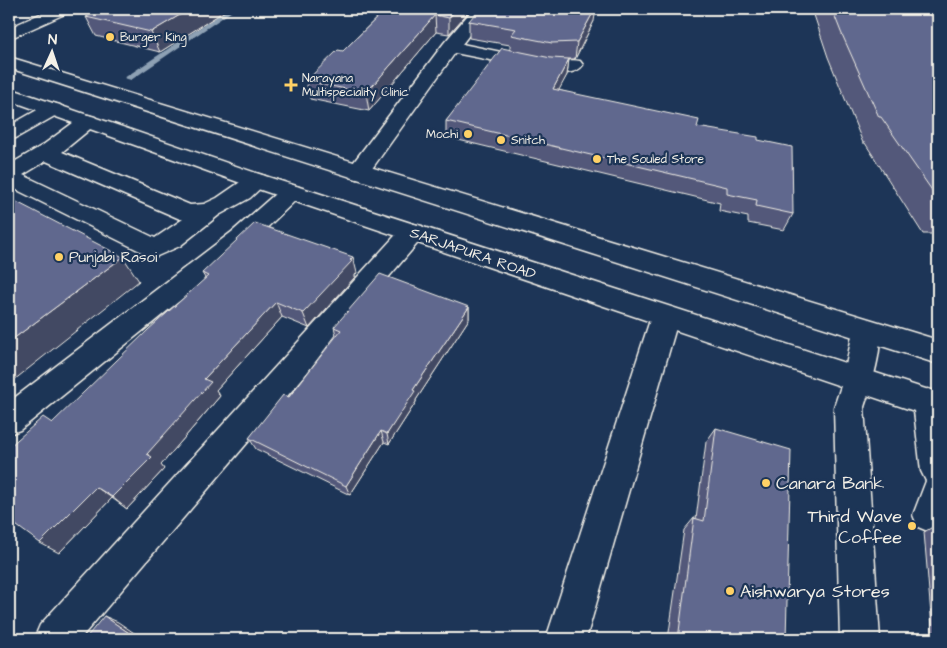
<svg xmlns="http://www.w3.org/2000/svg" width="947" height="648" font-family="'Architects Daughter',sans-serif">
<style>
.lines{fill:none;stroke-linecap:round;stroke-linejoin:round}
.stream{fill:#8ea1b4;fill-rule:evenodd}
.minor-casing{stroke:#f4f1e8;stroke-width:3}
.major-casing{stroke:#f4f1e8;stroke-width:3}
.minor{fill:#1d3557;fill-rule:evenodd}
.major{fill:#1d3557;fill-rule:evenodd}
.wall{fill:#53597a;stroke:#f4f1e8}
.shaded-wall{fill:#434863;stroke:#f4f1e8}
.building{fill:#60678e;stroke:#f4f1e8}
.poi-dot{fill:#ffd166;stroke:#1d3557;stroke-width:2}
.labels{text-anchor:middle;stroke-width:4.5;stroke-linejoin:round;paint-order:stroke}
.far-poi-label{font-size:12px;fill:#f4f1e8;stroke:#1d3557;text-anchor:start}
.street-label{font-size:15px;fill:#f4f1e8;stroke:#1d3557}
.poi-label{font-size:15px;fill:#f4f1e8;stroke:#1d3557;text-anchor:start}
.near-poi-label{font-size:18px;fill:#f4f1e8;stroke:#1d3557;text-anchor:start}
</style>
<rect width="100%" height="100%" fill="#1d3557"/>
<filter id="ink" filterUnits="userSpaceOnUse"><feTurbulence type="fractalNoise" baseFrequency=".02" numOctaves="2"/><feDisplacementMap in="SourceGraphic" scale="10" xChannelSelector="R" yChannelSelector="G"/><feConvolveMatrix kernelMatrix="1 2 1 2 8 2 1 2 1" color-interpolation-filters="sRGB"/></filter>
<g filter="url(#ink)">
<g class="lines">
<polygon class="stream" points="228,9 235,9 131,80 124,78"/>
<g class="minor-casing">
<g id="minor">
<polygon points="51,9 71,9 69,12 9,39 9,28"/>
<path d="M473,9H489L462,44L550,62C560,62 571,59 580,61L583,65C576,75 561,73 550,72L455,53L366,177L358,179L350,177L347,172L350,167L444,43Z"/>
<polygon points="53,103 60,105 63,109 60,113 16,138 9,140 9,126 46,105"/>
<path d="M88,115L95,117L98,121L95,125L62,152L190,205L204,204L217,198L249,176L257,174L265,176L268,181L250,198L219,215L180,246L155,257L146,254L9,186V165L43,145L81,117ZM46,161L180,219H183L155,238L23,175Z"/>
<polygon points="291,185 299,187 302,192 299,197 251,243 20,430 9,434 9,402 233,231 283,187"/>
<polygon points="413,224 422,226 425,232 422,238 80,639 34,639 40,625 404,226"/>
<polygon points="665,306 675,309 679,317 586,639 546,639 651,317 655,309"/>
<path d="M867,320L877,323C886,341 871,387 864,407L880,639H840L834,407L843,380L853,331L857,323Z"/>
<polygon points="928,389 938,392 938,529 930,532 918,527 913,515 926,481 921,471 913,402 917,393"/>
</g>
</g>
<g class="major-casing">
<g id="major">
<polygon points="9,57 938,340 938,364 9,68"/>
<polygon points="9,88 265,176 938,393 938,419 249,186 9,100"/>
</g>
</g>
<use href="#minor" class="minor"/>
<use href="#major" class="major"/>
</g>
<g class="wall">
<polygon points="228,9 160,52 96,36 86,17"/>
<polygon points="386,9 471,9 449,34 436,32 369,111 310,99 306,81 343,51"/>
<polygon points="812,9 927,9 938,25 938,234 923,234 865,143 863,143 828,57"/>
<polygon points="469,21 594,21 575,59 569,59 567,75 558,90 697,127 758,140 793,214 784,230 748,223 748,217 719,211 720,203 446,137 446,121 510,50 510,45 469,38"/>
<polygon points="202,273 357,273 355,275 355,277 309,328 282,317 216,390 220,396 161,465 164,469 127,509 112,498 59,553 205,278"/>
<polygon points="469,307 469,319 416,400 416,402 389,444 384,442 350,495 256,449 249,438 289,397 336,335 334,327"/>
<polygon points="716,428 786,639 668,639 684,530 694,518 696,519 706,442"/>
<polygon points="938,524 938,639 933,639 924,532"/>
</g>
<g class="shaded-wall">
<polygon points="190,9 228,9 160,52 151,32"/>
<polygon points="456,9 471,9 449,34 449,18"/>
<polygon points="595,9 596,9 594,21 575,59 577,42"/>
<polygon points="435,15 436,32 369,111 366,93"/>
<polygon points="569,59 567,75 551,105 553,89"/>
<polygon points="123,257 139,281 9,384 9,342"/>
<polygon points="353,257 357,273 355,275 355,277 309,328 303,313"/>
<polygon points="276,302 282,317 216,390 220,396 161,465 164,469 127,509 112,497 147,454 204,379"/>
<polygon points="469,307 469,319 416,400 416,402 389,444 387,434 413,390"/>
<polygon points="381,431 384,442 350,495 346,486"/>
<polygon points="96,487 112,498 59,553 40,543"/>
<polygon points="104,616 118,622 143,639 138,639"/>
</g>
<g class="building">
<polygon points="102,9 190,9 151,32 86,17"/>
<polygon points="386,9 456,9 449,18 435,15 366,93 306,81 338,50 343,51"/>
<polygon points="479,9 595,9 577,42 552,43 511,35 516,29 469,21"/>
<polygon points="832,9 927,9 938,25 938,199 881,117 879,117 841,32"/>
<polygon points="502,48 551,58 569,59 553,89 699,120 697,127 758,137 758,140 792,147 793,214 756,206 757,200 727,194 727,187 446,121"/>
<polygon points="9,198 123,257 9,342"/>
<polygon points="255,223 353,257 350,260 352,261 303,313 276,302 204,379 211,382 147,454 152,457 112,497 96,487 40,543 9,520 9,447 43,417 52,423 148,330 208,276 202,273"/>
<polygon points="380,274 469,307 413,390 415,391 387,434 381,431 346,486 249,438 283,395 289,397 341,330 334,327"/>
<polygon points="716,428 791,450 786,639 678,639 694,518 704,521"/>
<polygon points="104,616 138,639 85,639"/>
</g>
</g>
<g class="poi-dot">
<circle cx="110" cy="37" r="5"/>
<path d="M288.5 77.5h5v5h5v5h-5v5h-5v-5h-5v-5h5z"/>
<circle cx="468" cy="134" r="5"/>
<circle cx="501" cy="140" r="5"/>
<circle cx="597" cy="159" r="5"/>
<circle cx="59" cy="257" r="5"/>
<circle cx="766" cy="483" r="5"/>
<circle cx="912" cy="526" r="5"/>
<circle cx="730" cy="591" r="5"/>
</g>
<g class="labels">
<g class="far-poi-label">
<text x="120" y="41">Burger King</text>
<text x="302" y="82">Narayana<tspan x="302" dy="14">Multispeciality Clinic</tspan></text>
<text x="458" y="138" text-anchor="end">Mochi</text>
<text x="511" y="144">Snitch</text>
<text x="607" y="163">The Souled Store</text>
</g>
<g class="street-label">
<text transform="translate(473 253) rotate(19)" y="5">SARJAPURA ROAD</text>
</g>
<g class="poi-label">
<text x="69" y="262">Punjabi Rasoi</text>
</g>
<g class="near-poi-label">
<text x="776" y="489">Canara Bank</text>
<text x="902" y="522" text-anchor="end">Third Wave<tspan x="902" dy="21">Coffee</tspan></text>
<text x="740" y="597">Aishwarya Stores</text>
</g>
</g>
<rect width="947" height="648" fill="none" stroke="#1d3557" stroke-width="30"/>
<rect x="15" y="15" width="917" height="618" fill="none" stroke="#f4f1e8" stroke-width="2" filter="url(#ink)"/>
<g transform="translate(52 52) rotate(3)" stroke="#1d3557" stroke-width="4" paint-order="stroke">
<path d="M0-4L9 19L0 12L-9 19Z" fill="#f4f1e8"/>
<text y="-8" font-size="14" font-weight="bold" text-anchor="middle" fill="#f4f1e8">N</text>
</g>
</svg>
